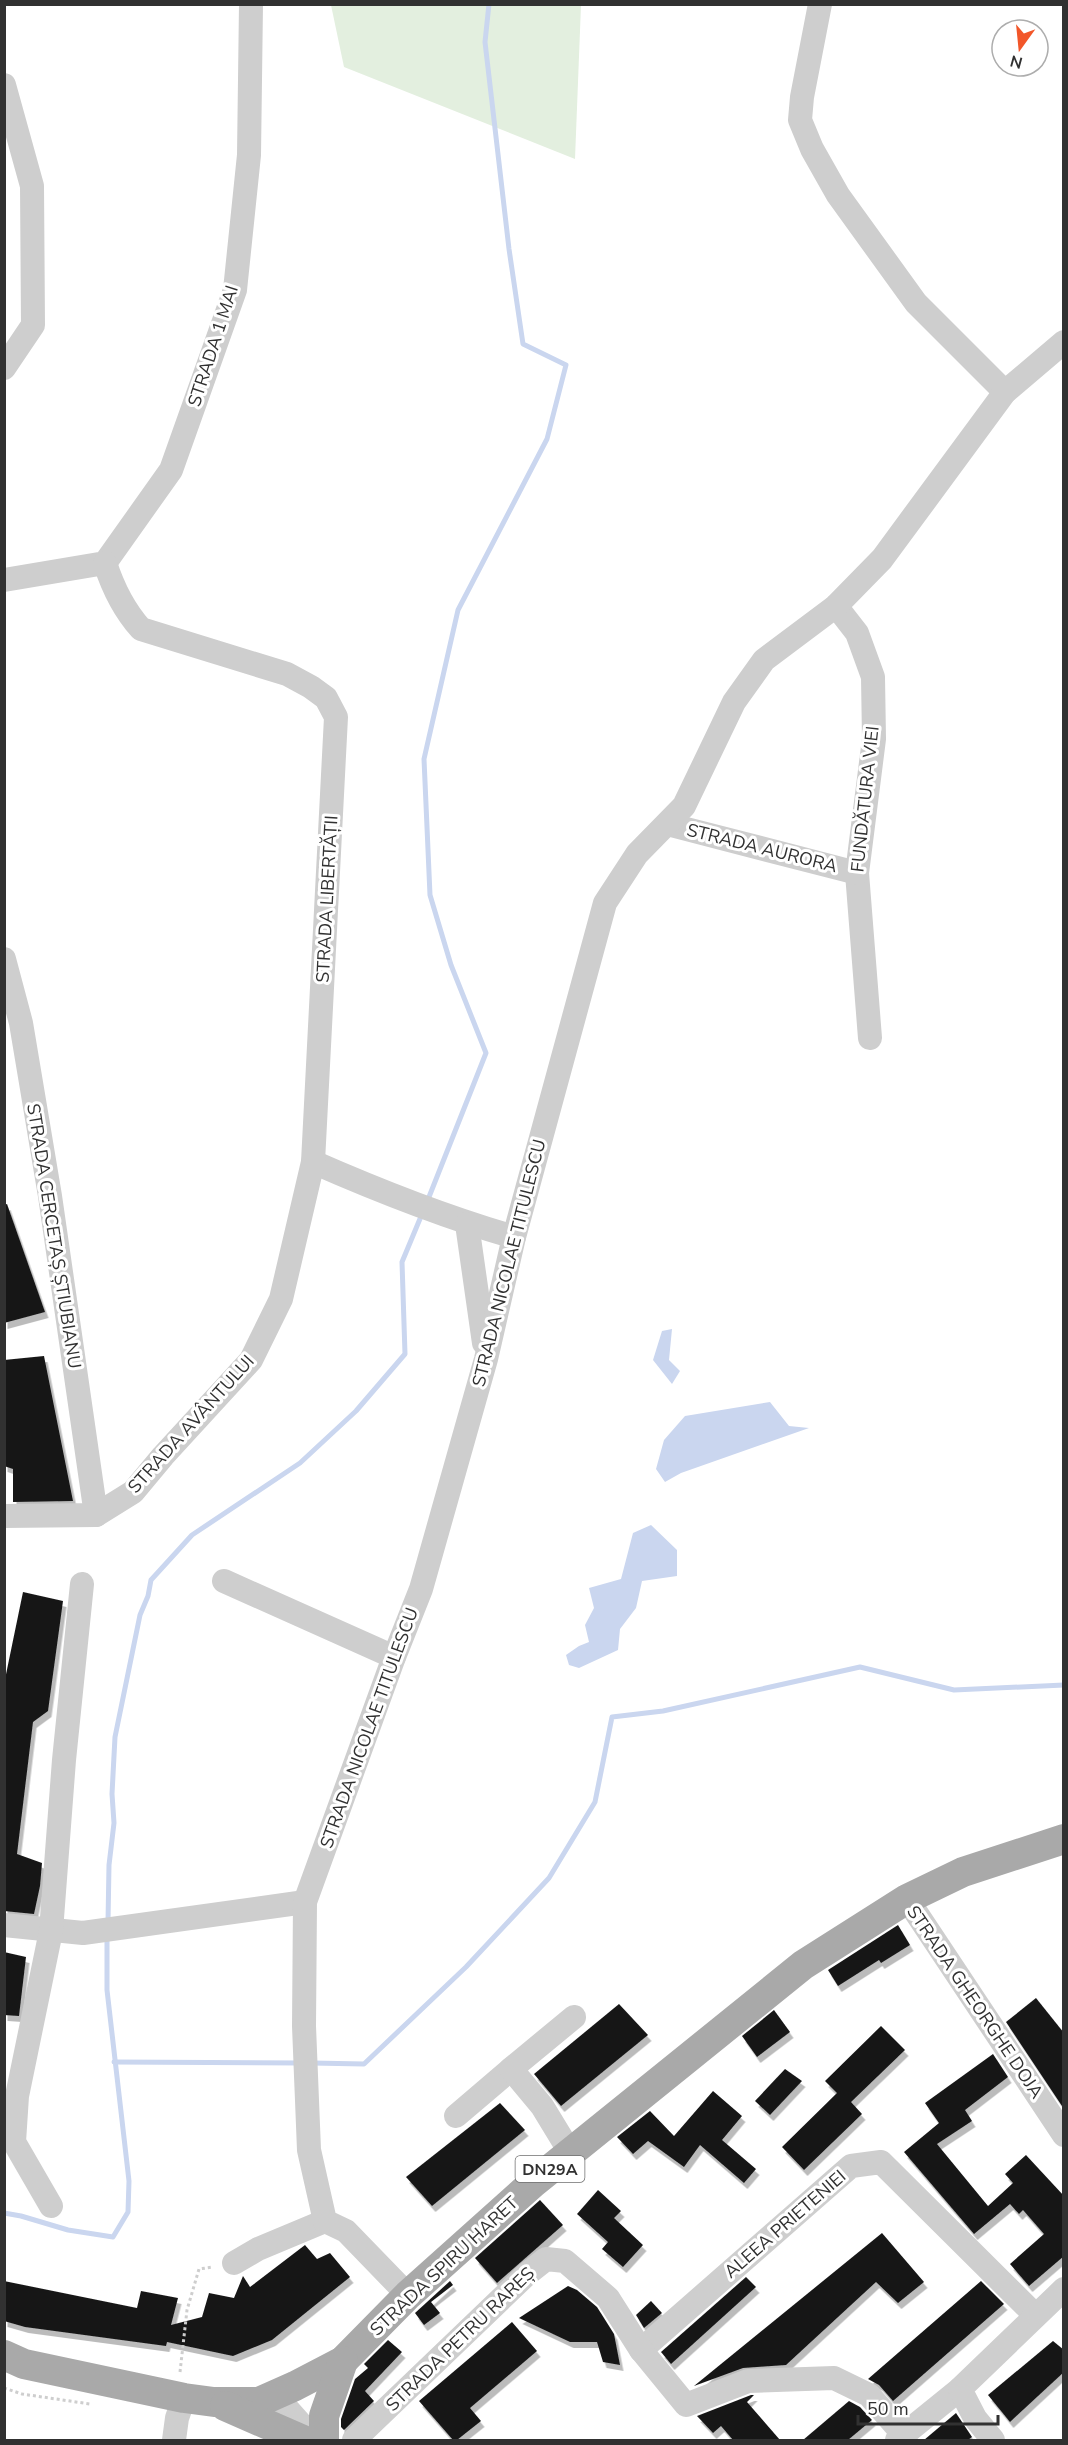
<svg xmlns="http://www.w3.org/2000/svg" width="1068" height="2445" font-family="'Nunito Sans',sans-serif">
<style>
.green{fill:#e3efdf}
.water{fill:#cad6ef}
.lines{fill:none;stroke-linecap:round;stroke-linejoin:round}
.stream{stroke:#cad6ef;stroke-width:5}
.building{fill:#181818;filter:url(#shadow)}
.path{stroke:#cecece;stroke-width:3;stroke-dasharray:3 3;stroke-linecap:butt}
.minor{stroke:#cecece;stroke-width:24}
.major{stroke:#a9a9a9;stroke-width:30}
.labels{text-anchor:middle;stroke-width:6;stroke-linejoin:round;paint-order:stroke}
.shield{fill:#fff;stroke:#6f6f6f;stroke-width:1.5}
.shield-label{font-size:16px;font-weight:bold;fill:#313131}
.street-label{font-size:18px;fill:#313131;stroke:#fff}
</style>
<defs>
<filter id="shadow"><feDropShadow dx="3.5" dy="6" stdDeviation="0" flood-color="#0004"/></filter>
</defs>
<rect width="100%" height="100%" fill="#fff"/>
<polygon class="green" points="331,5 581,5 575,159 344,67"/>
<g class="water">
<polygon points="672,1329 669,1360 680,1371 672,1384 653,1360 662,1331"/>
<polygon points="770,1402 789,1426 809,1428 681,1473 665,1482 656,1469 664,1440 685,1416"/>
<polygon points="651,1525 677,1550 677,1576 642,1581 636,1608 620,1629 618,1650 579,1668 569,1665 566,1655 579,1646 589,1642 585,1625 594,1608 589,1588 621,1579 633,1533"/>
</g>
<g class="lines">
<g class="stream">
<polyline points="427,1202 486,1053 451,965 430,895 424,759 458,610 547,439 566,365 523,344 509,249 485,42 489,4"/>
<polyline points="108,1922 109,1865 114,1823 112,1794 115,1737 140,1615 148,1596 151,1580 192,1535 300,1463 356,1411 405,1354 402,1262 422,1214"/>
<polyline points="114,2062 300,2063"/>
<polyline points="312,2063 364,2064 466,1967 549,1878 595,1802 612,1717 663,1711 860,1667 954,1690 1064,1685"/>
<polyline points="4,2213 21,2216 68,2230 113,2237 128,2212 129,2181 107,1990 107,1937"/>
</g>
</g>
<g class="building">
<polygon points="7,1204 45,1312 4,1323 4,1205"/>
<polygon points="44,1356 73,1501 13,1502 13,1469 4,1466 4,1360"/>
<polygon points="23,1592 63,1601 48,1711 33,1722 17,1854 42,1863 40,1886 34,1914 4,1911 4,1684"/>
<polygon points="898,1925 910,1945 881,1963 879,1960 838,1986 828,1970"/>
<polygon points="4,1952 26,1957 19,2016 4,2015"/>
<polygon points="1036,1998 1064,2033 1064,2109 1006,2022"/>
<polygon points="619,2004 648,2035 561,2106 534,2074"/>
<polygon points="774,2010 790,2032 757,2057 742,2036"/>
<polygon points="881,2026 905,2050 851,2102 862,2114 804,2170 782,2147 837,2093 825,2081"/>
<polygon points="993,2054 1008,2077 965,2110 972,2121 937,2144 988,2206 1013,2183 1005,2174 1026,2155 1064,2196 1064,2256 1029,2286 1010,2264 1044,2234 1023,2210 1019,2214 1010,2204 974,2234 904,2152 939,2123 925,2103"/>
<polygon points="785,2069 802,2081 770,2115 755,2101"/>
<polygon points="713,2091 742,2116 722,2140 756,2169 744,2183 700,2145 684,2167 648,2141 633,2154 617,2137 650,2111 674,2136"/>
<polygon points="500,2103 525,2130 432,2206 406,2177"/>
<polygon points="598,2190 621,2211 614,2218 643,2245 623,2267 602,2249 608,2242 577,2214"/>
<polygon points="540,2200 563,2225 497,2283 475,2258"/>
<polygon points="882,2233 924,2282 898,2303 876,2282 786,2365 743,2368 694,2386"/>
<polygon points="305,2245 317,2259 330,2253 350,2277 272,2340 233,2356 167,2342 166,2346 25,2327 4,2321 4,2281 137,2308 141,2291 178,2298 171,2325 202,2317 209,2293 234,2298 243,2276 250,2287"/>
<polygon points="746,2277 756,2287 671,2364 661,2352"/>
<polygon points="450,2281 453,2285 431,2302 440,2313 424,2325 415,2313"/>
<polygon points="981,2281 1004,2304 893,2401 879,2385 868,2379"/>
<polygon points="568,2286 577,2290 597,2307 614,2334 620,2365 603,2362 597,2342 570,2342 519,2318"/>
<polygon points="651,2301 662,2313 644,2328 636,2315"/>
<polygon points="512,2322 537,2351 470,2408 481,2421 457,2440 453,2440 419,2401"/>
<polygon points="388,2340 402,2352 365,2391 374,2401 344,2430 341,2427 341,2419 355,2379 368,2368 364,2364"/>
<polygon points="1053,2341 1064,2350 1064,2372 1010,2422 988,2395"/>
<polygon points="751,2395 754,2395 747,2402 780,2440 733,2440 721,2426 713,2433 697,2416"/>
<polygon points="849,2401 860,2407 872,2420 848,2440 803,2440"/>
<polygon points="956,2413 972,2437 968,2440 924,2440"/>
</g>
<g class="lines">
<g class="path">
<polyline points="180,2372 187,2310 199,2269 213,2267"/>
<polyline points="4,2388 22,2394 90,2404"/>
</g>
<g class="minor">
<polyline points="820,4 802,97 800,120 812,149 838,195 916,303 1005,392"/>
<polyline points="4,85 32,186 33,325 4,368"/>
<polyline points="4,580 105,563 171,470 235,290 249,155 251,4"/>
<polyline points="836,606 857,633 873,677 874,739 857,873 870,1038"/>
<polyline points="667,824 857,873"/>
<polyline points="4,959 21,1023 50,1196 96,1515"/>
<path d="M313,1162C379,1191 445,1217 514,1237"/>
<polyline points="467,1224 484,1343"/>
<path d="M4,1516L96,1515L133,1492L163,1456L251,1360L281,1299L313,1162L336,717L326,698L311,687L287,674L141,629C123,609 113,588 105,563"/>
<polyline points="224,1581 394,1657"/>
<polyline points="907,1899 1064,2135"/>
<polyline points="4,1925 83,1933 305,1902"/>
<polyline points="456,2116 511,2069"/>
<polyline points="570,2152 542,2106 511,2069 574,2017"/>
<polyline points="51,2206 14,2142 17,2096 51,1931 64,1760 82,1584"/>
<polyline points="234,2263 258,2249 325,2221"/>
<polyline points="408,2295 346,2231 325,2221 309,2150 304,2026 305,1902 394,1657 421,1589 486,1359 514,1237 605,903 637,854 684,806 734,702 764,660 836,606 882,559 1005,392 1064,342"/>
<polyline points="641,2350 851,2166 881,2162 1035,2315"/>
<polyline points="275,2395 315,2440"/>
<polyline points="174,2440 177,2418 184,2398"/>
<polyline points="354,2440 527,2274 546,2259 565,2261 608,2298 641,2350 686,2405 748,2381 834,2378 869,2395 897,2427 908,2431"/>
<polyline points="897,2440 960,2389"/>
<polyline points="993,2440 975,2418 960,2389 1064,2289"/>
</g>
<g class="major">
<polyline points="4,2355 24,2364 184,2398 214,2402 259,2402 295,2386 343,2361 408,2295 533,2183 803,1965 907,1899 963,1872 1064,1839"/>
<polyline points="225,2406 303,2440"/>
<polyline points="324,2440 324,2416 343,2361"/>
</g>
</g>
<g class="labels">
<rect class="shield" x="515.5" y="2156" width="69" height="26" rx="4.5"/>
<g class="shield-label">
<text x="550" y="2175">DN29A</text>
</g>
<g class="street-label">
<text transform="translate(213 346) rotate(-72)" y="6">STRADA 1 MAI</text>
<text transform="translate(865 799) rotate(-84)" y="6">FUNDĂTURA VIEI</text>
<text transform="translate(762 848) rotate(14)" y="6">STRADA AURORA</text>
<text transform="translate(327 899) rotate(-87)" y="6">STRADA LIBERTĂȚII</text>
<text transform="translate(54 1236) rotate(81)" y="6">STRADA CERCETAȘ ȘTIUBIANU</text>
<text transform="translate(509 1263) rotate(-76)" y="6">STRADA NICOLAE TITULESCU</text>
<text transform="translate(191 1424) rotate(-48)" y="6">STRADA AVÂNTULUI</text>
<text transform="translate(369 1728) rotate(-70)" y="6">STRADA NICOLAE TITULESCU</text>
<text transform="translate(975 2002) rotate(56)" y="6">STRADA GHEORGHE DOJA</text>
<text transform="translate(785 2224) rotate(-41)" y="6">ALEEA PRIETENIEI</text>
<text transform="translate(444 2266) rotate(-43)" y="6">STRADA SPIRU HARET</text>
<text transform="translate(460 2339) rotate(-44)" y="6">STRADA PETRU RAREȘ</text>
</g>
</g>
<rect width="1068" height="2445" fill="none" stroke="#313131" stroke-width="12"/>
<g transform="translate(1020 48) rotate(195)"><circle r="28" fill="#ffffff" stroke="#adadad" stroke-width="1.5"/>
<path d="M0-4.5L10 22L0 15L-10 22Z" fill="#f25629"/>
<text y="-9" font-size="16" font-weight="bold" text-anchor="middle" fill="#313131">N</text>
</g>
<path d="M858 2415v9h140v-9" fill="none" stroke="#313131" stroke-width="3"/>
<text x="867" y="2415" font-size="18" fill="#313131" stroke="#ffffff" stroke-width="4.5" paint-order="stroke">50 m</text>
</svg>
